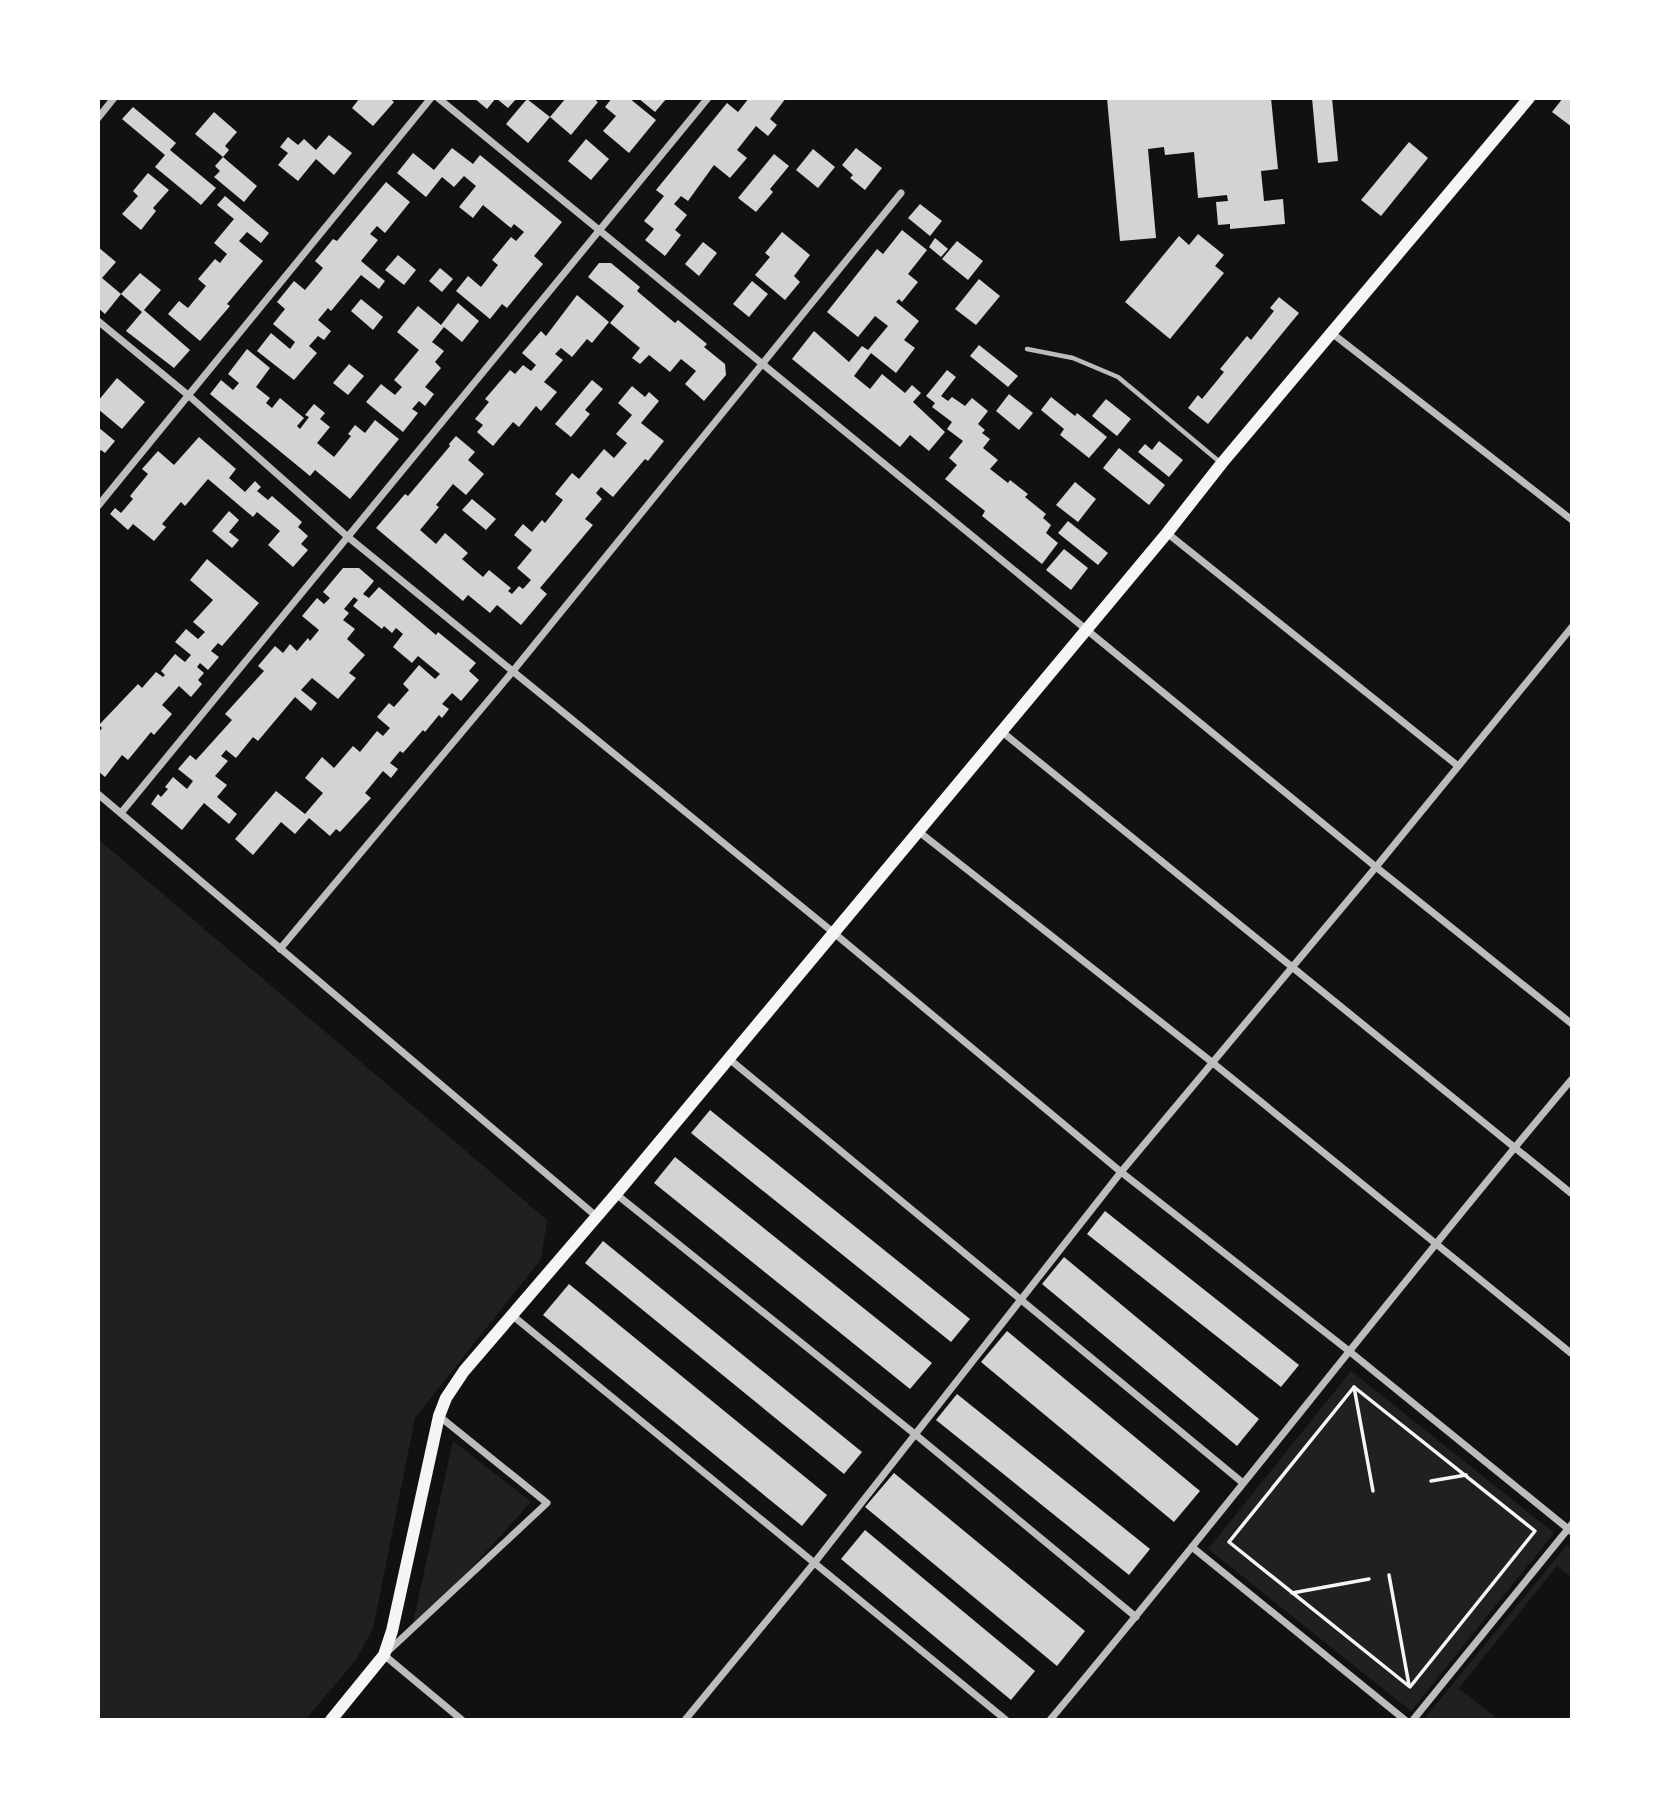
<svg xmlns="http://www.w3.org/2000/svg" width="1670" height="1818" font-family="Karla,sans-serif">
<style>
.green{fill:#202020}
.building{fill:#d3d3d3}
.lines{fill:none;stroke-linecap:round;stroke-linejoin:round}
.path{stroke:#f5f5f5;stroke-width:3.5}
.service{stroke:#bcbcbc;stroke-width:4.5}
.minor{stroke:#bcbcbc;stroke-width:7}
.secondary{stroke:#f5f5f5;stroke-width:12}
</style>
<rect width="100%" height="100%" fill="#111"/>
<g class="green">
<polygon points="98,839 547,1220 541,1259 415,1418 373,1629 355,1661 305,1720 98,1720"/>
<polygon points="1351,1371 1554,1533 1411,1711 1208,1549"/>
<polygon points="453,1441 531,1502 410,1636"/>
<polygon points="1567,1545 1572,1549 1572,1577 1557,1566 1459,1688 1499,1720 1423,1720"/>
</g>
<g class="building">
<polygon points="360,98 389,98 394,102 373,126 352,108"/>
<polygon points="474,98 517,98 508,108 496,98 487,109"/>
<polygon points="566,98 593,98 598,102 571,135 550,117"/>
<polygon points="612,98 629,98 656,120 629,153 603,131 616,116 605,107"/>
<polygon points="638,98 667,98 655,112"/>
<polygon points="749,98 786,98 770,119 777,125 768,136 756,126 737,150 747,158 730,178 714,165 688,201 681,196 674,204 687,215 675,230 681,235 665,256 645,240 654,229 644,221 664,196 656,190 727,103 738,112"/>
<polygon points="1107,98 1271,98 1278,169 1261,171 1264,201 1283,199 1285,224 1230,229 1230,224 1218,225 1216,202 1228,201 1227,195 1198,198 1194,152 1165,155 1164,147 1148,149 1156,238 1120,241"/>
<polygon points="1312,98 1332,98 1338,161 1318,163"/>
<polygon points="1563,98 1572,98 1572,127 1552,112"/>
<polygon points="527,99 550,117 528,143 506,124"/>
<polygon points="133,107 176,143 170,150 216,188 201,205 155,167 165,155 122,119"/>
<polygon points="214,112 237,132 225,146 229,150 223,157 195,134"/>
<polygon points="329,135 352,153 334,175 316,159 298,181 278,165 288,153 280,147 288,137 298,145 304,139 316,150"/>
<polygon points="586,139 609,159 591,180 568,161"/>
<polygon points="1409,142 1428,158 1381,216 1361,200"/>
<polygon points="452,148 473,164 480,155 562,222 534,256 543,264 507,308 502,304 490,319 456,291 468,276 481,287 498,265 492,260 511,237 516,241 524,232 514,224 511,228 483,205 473,218 459,207 476,186 464,176 454,187 442,177 426,197 397,173 413,153 434,170"/>
<polygon points="856,148 882,168 865,190 850,178 853,175 842,165"/>
<polygon points="813,149 835,167 818,188 796,170"/>
<polygon points="774,154 789,166 770,189 773,192 756,212 738,198"/>
<polygon points="223,157 257,186 244,202 214,177 220,171 215,166"/>
<polygon points="148,173 169,190 153,208 156,211 141,230 122,214 138,196 133,191"/>
<polygon points="386,182 410,202 385,233 377,226 370,234 378,240 361,261 385,281 379,289 361,275 331,311 328,308 318,320 331,331 324,340 318,336 309,346 317,353 294,380 257,351 271,333 290,349 295,342 273,324 285,309 277,302 294,281 305,290 323,268 315,261 333,239 337,241"/>
<polygon points="225,196 269,233 261,243 247,232 239,241 263,261 227,304 230,306 200,341 168,314 179,301 188,308 206,286 198,279 215,259 220,263 227,254 214,243 234,219 217,205"/>
<polygon points="920,204 942,221 930,236 908,218"/>
<polygon points="902,230 927,250 908,274 918,282 902,302 899,299 896,302 919,321 904,340 915,348 896,373 871,353 854,376 870,389 882,374 905,393 912,385 921,393 913,402 945,432 929,451 910,435 900,447 792,359 814,331 849,362 862,346 868,350 888,326 875,316 858,337 827,312 877,249 883,254"/>
<polygon points="782,232 810,255 794,276 800,282 785,300 755,275 770,257 765,253"/>
<polygon points="1198,234 1224,255 1215,266 1224,273 1170,339 1125,302 1179,236 1189,245"/>
<polygon points="935,238 948,249 941,257 929,247"/>
<polygon points="957,241 983,261 968,280 942,259"/>
<polygon points="703,242 717,253 699,276 685,264"/>
<polygon points="98,247 116,262 102,278 121,294 105,314 98,308"/>
<polygon points="398,255 416,270 404,285 385,270"/>
<polygon points="599,263 611,263 640,287 637,291 675,323 678,320 707,344 704,347 725,364 726,375 704,401 685,384 696,371 681,359 670,372 649,355 640,364 632,358 640,348 610,323 624,306 588,277"/>
<polygon points="440,268 453,279 442,292 429,281"/>
<polygon points="140,273 161,290 144,310 190,350 174,368 126,331 142,312 121,294"/>
<polygon points="979,279 1000,296 976,325 955,309"/>
<polygon points="752,281 768,294 749,317 733,304"/>
<polygon points="577,295 609,322 592,343 587,339 572,357 561,348 555,354 563,360 544,382 557,392 541,411 536,406 519,427 513,422 493,446 477,432 483,425 475,419 489,402 485,399 510,370 515,374 523,365 531,371 536,365 522,353 541,331 546,336"/>
<polygon points="1279,297 1299,313 1208,424 1188,408 1198,395 1202,399 1224,372 1220,369 1247,336 1251,340 1274,311 1270,308"/>
<polygon points="361,299 383,317 373,330 351,311"/>
<polygon points="458,303 479,321 462,342 444,327 432,342 444,351 435,362 441,368 425,387 434,394 425,406 419,401 412,409 418,413 403,432 366,402 381,384 395,395 402,387 394,380 419,350 397,332 418,306 441,325"/>
<polygon points="979,345 1018,376 1008,387 970,356"/>
<polygon points="247,349 270,368 256,387 270,398 266,403 272,408 280,398 304,418 297,426 300,429 309,417 305,415 314,404 325,413 320,419 330,427 317,443 334,457 351,436 348,434 355,425 365,433 375,420 399,439 350,499 315,470 310,476 210,394 221,380 233,390 239,383 228,374"/>
<polygon points="349,364 364,376 348,395 333,383"/>
<polygon points="947,370 956,377 941,396 948,401 952,397 965,406 972,398 988,411 978,424 985,430 982,433 990,439 983,448 998,460 990,469 1008,483 1010,480 1028,494 1025,497 1046,514 1043,518 1051,525 1046,533 1058,543 1042,564 982,516 985,511 945,479 957,465 949,458 963,441 947,429 952,422 932,407 935,403 926,396"/>
<polygon points="117,378 145,402 122,429 98,409 98,401"/>
<polygon points="592,380 603,389 585,410 590,414 571,437 555,424"/>
<polygon points="632,386 645,397 649,392 659,401 641,423 664,441 648,461 645,459 613,497 601,487 596,493 602,499 585,519 593,525 540,588 547,594 521,625 497,605 490,613 468,595 463,601 376,528 405,494 408,496 450,446 449,444 456,436 475,452 468,460 484,474 466,495 453,484 436,505 439,507 420,530 436,544 445,533 468,553 462,559 483,577 489,570 511,588 508,591 512,594 519,586 523,589 531,580 517,568 532,550 514,535 523,524 532,532 542,520 545,523 563,500 555,494 572,473 579,479 604,449 614,458 627,443 616,434 632,415 618,403"/>
<polygon points="1009,394 1033,413 1019,430 996,411"/>
<polygon points="1051,397 1075,416 1077,413 1107,437 1089,458 1060,435 1064,429 1041,410"/>
<polygon points="1106,399 1131,419 1117,436 1092,416"/>
<polygon points="98,427 115,441 105,453 101,450 98,453"/>
<polygon points="199,437 236,469 229,478 245,492 255,481 261,487 257,491 268,500 272,496 302,522 298,527 308,536 301,544 308,550 293,567 268,545 280,531 257,512 253,517 208,479 185,506 181,502 162,524 166,527 154,541 133,524 128,530 110,514 115,508 121,513 133,499 130,496 148,474 142,469 158,451 174,465"/>
<polygon points="1159,441 1183,460 1169,477 1138,452 1145,444 1152,450"/>
<polygon points="1119,448 1165,485 1149,505 1103,468"/>
<polygon points="1075,482 1096,499 1078,522 1056,505"/>
<polygon points="472,499 496,519 486,530 462,510"/>
<polygon points="229,511 239,520 229,532 239,540 232,548 212,531"/>
<polygon points="1068,521 1108,553 1098,565 1058,533"/>
<polygon points="1064,549 1088,568 1071,590 1046,570"/>
<polygon points="207,559 259,603 222,646 218,643 211,651 219,657 208,670 200,663 197,667 204,673 198,680 202,684 191,697 179,686 162,705 172,714 154,735 151,732 128,760 122,755 105,777 98,771 98,733 102,728 99,725 138,684 142,688 156,672 163,677 165,675 161,671 175,654 185,662 191,655 175,642 186,629 198,639 205,632 193,622 213,600 190,580"/>
<polygon points="343,568 359,568 374,581 363,594 369,598 379,587 436,635 438,632 476,663 469,671 479,680 461,701 452,693 442,704 449,709 442,718 439,715 425,732 423,730 403,753 400,751 390,763 398,769 391,778 383,771 365,793 371,798 340,832 336,829 330,836 309,818 295,834 281,822 253,855 235,839 276,791 305,814 323,793 305,778 322,757 334,768 353,746 360,752 377,731 383,736 390,728 377,717 389,703 394,707 409,690 403,684 419,665 435,679 440,674 418,656 412,663 393,647 403,634 396,628 392,633 384,626 382,629 353,606 358,600 354,597 344,609 349,613 343,620 355,629 347,639 365,655 349,673 356,678 338,699 312,678 301,690 317,703 311,711 295,697 258,741 253,737 236,758 226,750 221,756 228,761 215,776 227,785 217,797 237,814 229,824 204,803 182,830 151,804 158,794 161,797 168,789 165,787 173,777 187,789 193,781 178,769 190,755 196,760 232,720 225,714 264,671 258,666 275,646 283,653 290,644 297,651 308,638 310,641 319,630 302,616 317,598 324,604 330,598 323,592"/>
<polygon points="710,1110 970,1319 951,1342 691,1133"/>
<polygon points="675,1157 932,1363 910,1389 654,1183"/>
<polygon points="1105,1211 1299,1365 1281,1387 1087,1234"/>
<polygon points="603,1241 862,1452 844,1474 585,1263"/>
<polygon points="1064,1257 1259,1419 1237,1446 1042,1284"/>
<polygon points="569,1284 827,1495 802,1526 543,1315"/>
<polygon points="1007,1331 1200,1491 1174,1522 981,1362"/>
<polygon points="957,1394 1150,1549 1129,1575 936,1420"/>
<polygon points="894,1473 1085,1631 1057,1666 865,1507"/>
<polygon points="865,1530 1035,1671 1011,1700 841,1559"/>
</g>
<g class="lines">
<g class="path">
<polygon points="1354,1387 1535,1531 1410,1687 1229,1542"/>
<polyline points="1354,1387 1373,1491"/>
<polyline points="1431,1481 1466,1475"/>
<polyline points="1389,1575 1409,1685"/>
<polyline points="1292,1593 1369,1579"/>
</g>
<polyline class="service" points="1027,349 1073,358 1118,377 1221,463"/>
<g class="minor">
<polyline points="438,98 1376,867 1572,1024"/>
<polyline points="98,118 114,98"/>
<polyline points="98,321 188,395 348,537 834,933 1121,1172 1349,1351 1572,1532"/>
<polyline points="1333,334 1572,520"/>
<polyline points="98,506 431,98"/>
<polyline points="1167,533 1458,766"/>
<polyline points="1001,731 1572,1194"/>
<polyline points="98,794 596,1216"/>
<polyline points="121,813 708,98"/>
<polyline points="918,831 1213,1063 1572,1354"/>
<polyline points="280,949 513,671 901,193"/>
<polyline points="728,1058 1243,1483"/>
<polyline points="616,1194 916,1435 1136,1617"/>
<polyline points="513,1316 1006,1720"/>
<polyline points="439,1416 547,1503 384,1655 462,1720"/>
<polyline points="1192,1547 1405,1720"/>
<polyline points="685,1720 815,1562 1121,1172 1376,867 1572,627"/>
<path d="M1050,1720C1227,1509 1394,1290 1572,1079"/>
<polyline points="1413,1720 1572,1524"/>
</g>
<polyline class="secondary" points="331,1720 384,1655 392,1631 439,1416 446,1398 464,1371 616,1194 1167,533 1222,463 1529,98"/>
</g>
<rect width="1670" height="1818" fill="none" stroke="#ffffff" stroke-width="200"/>
</svg>
